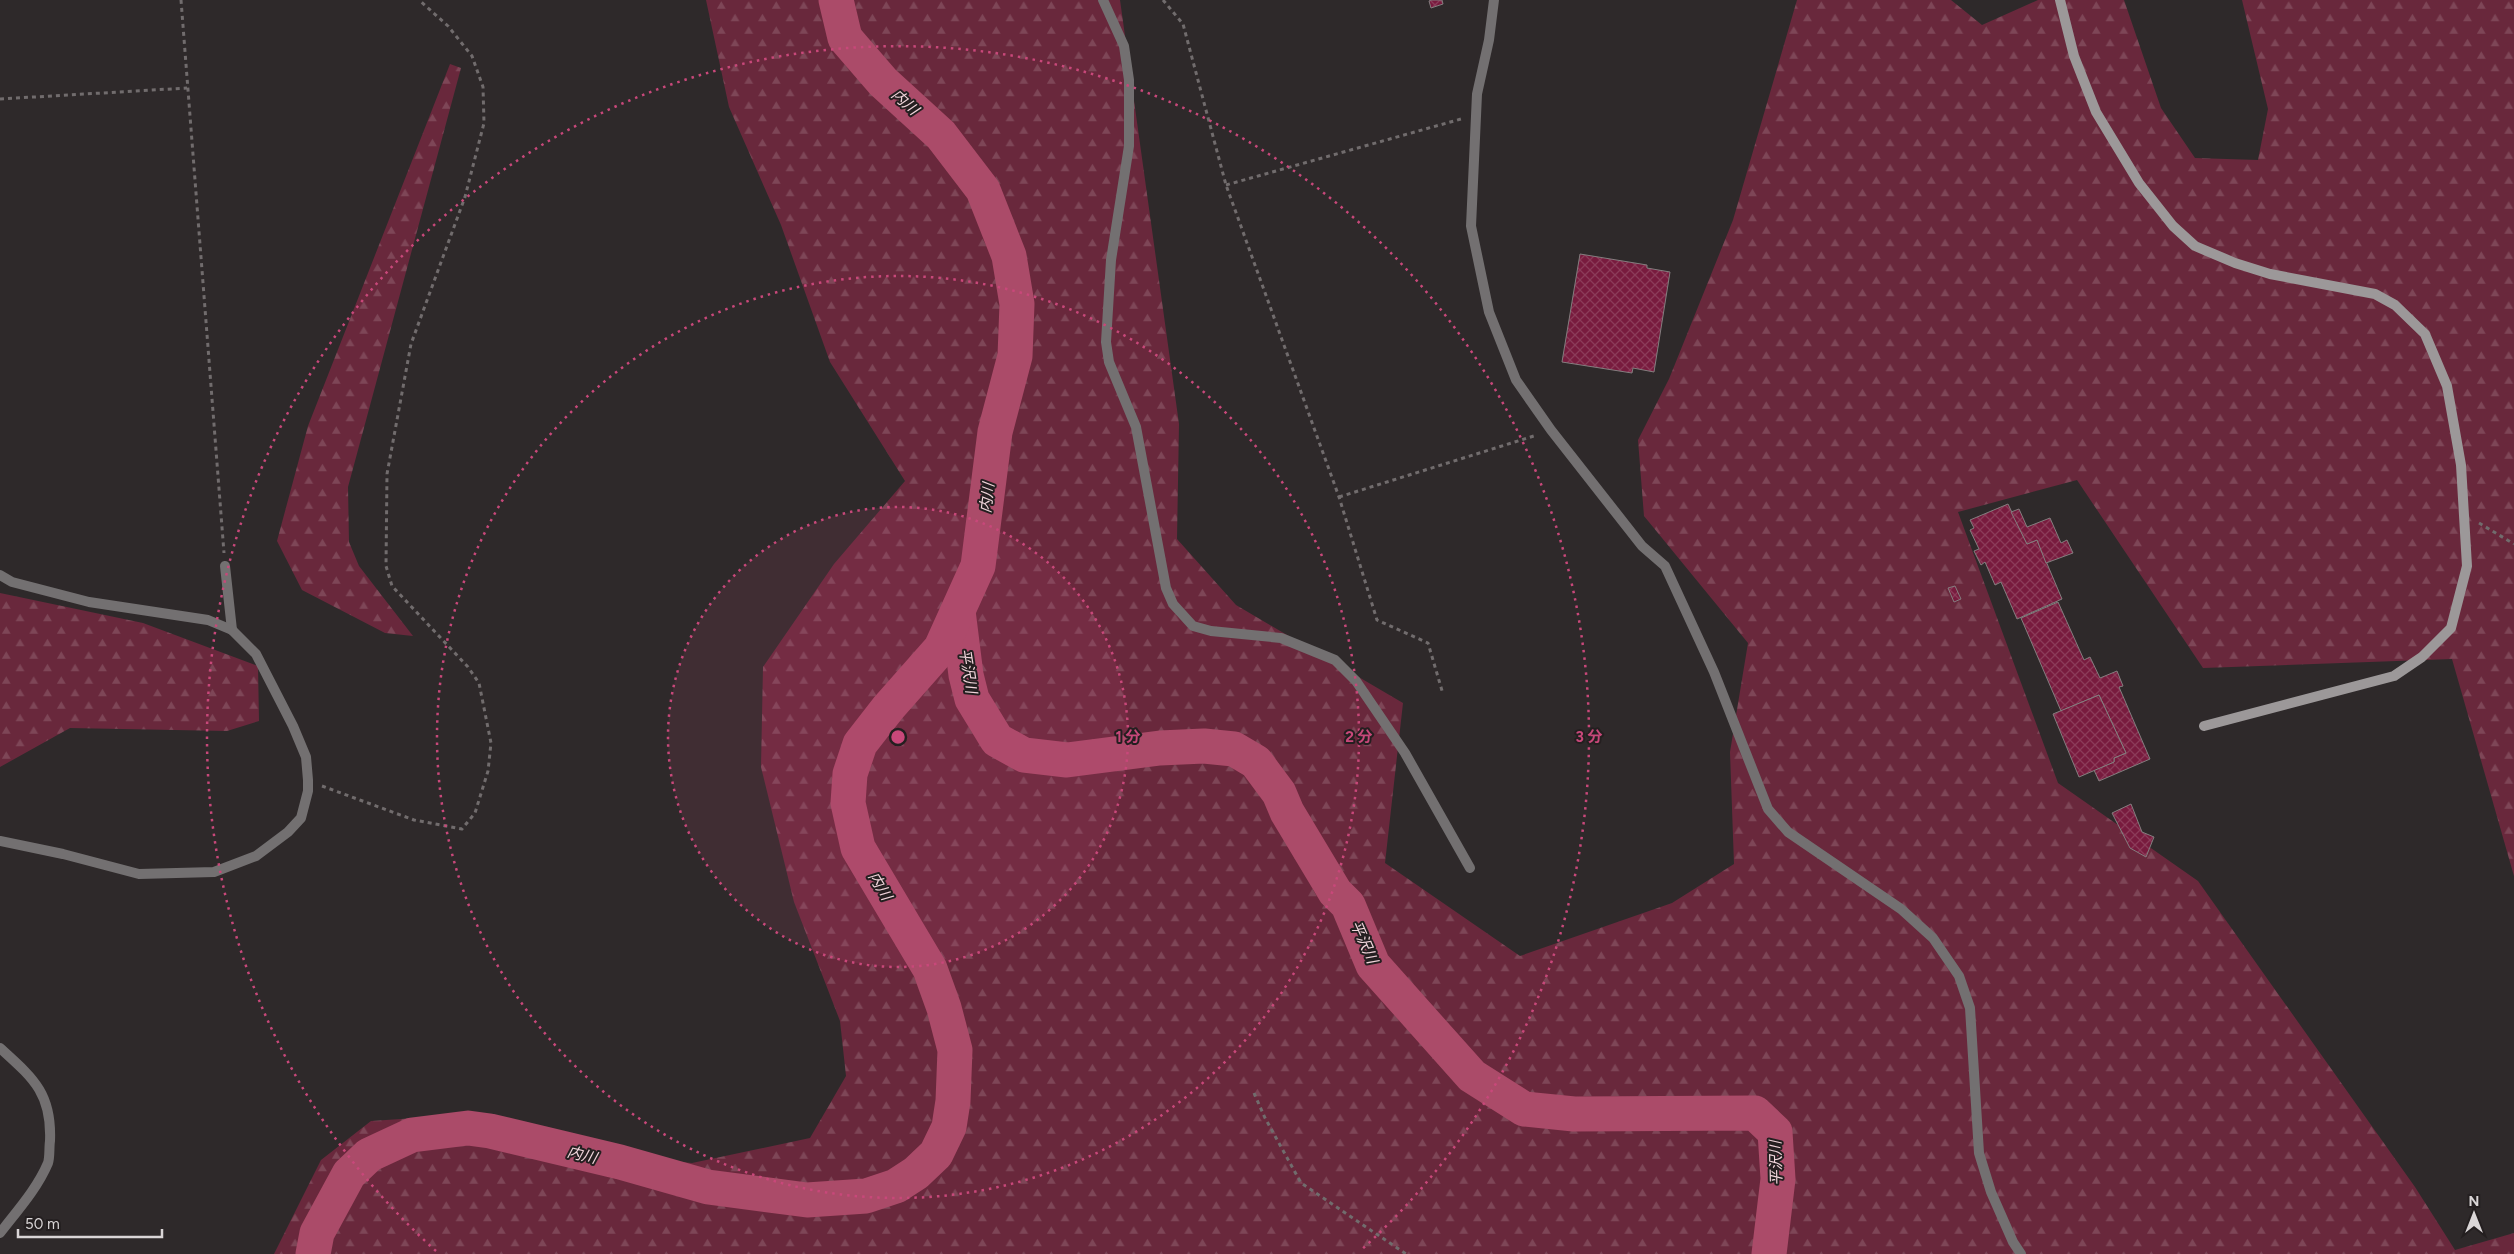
<svg xmlns="http://www.w3.org/2000/svg" width="2514" height="1254" font-family="Figtree,'Noto Sans JP',sans-serif">
<style>
.forest{fill:url(#forest-firs)}
.lines{fill:none;stroke-linecap:round;stroke-linejoin:round}
.river{stroke:#ab4b69;stroke-width:35}
.building{fill:url(#building-cross-hatch);stroke:#847e7f}
.path{stroke:#716c6d;stroke-width:3;stroke-dasharray:4 4;stroke-linecap:butt}
.street{stroke:#737071;stroke-width:10}
.secondary{stroke:#9c9899;stroke-width:10}
.ring{fill:none;stroke:#c8487a;stroke-width:2.5;stroke-dasharray:2.5 5}
.labels{text-anchor:middle;stroke-width:4;stroke-linejoin:round;paint-order:stroke}
.water-label{font-size:15px;font-style:italic;fill:#f2d6dc;stroke:#241f20}
.centre{fill:#c8487a;stroke:#241f20;stroke-width:2.5}
.ring-label{font-size:15px;text-anchor:middle;font-weight:bold;fill:#c8487a;stroke:#241f20;stroke-width:4;stroke-linejoin:round;paint-order:stroke}
</style>
<defs>
<pattern id="forest-firs" width="22" height="20" patternUnits="userSpaceOnUse" patternTransform="scale(1.25)"><rect width="22" height="20" fill="#69283c"/><path d="M5 1l3.5 6h-7zM16 11l3.5 6h-7z" fill="#7e4657"/></pattern>
<pattern id="building-cross-hatch" width="8" height="8" patternUnits="userSpaceOnUse" patternTransform="scale(1.25)"><rect width="8" height="8" fill="#781b3e"/><path d="M0 0l8 8M0 8l8-8" fill="none" stroke="#8b3b59"/></pattern>
</defs>
<rect width="100%" height="100%" fill="#2e292a"/>
<g class="forest">
<polygon points="706,0 1120,0 1179,424 1177,539 1236,605 1403,703 1385,863 1520,956 1672,903 1734,864 1730,752 1748,643 1644,516 1638,440 1669,379 1733,220 1797,0 1951,0 1982,25 2038,0 2124,0 2161,108 2195,158 2258,160 2268,109 2242,0 2514,0 2514,876 2452,659 2203,668 2077,480 1958,512 2058,783 2198,881 2415,1187 2455,1250 2514,1233 2514,1254 274,1254 321,1160 371,1121 431,1117 541,1126 609,1155 692,1163 810,1138 846,1076 840,1021 794,902 761,767 763,667 834,564 905,481 830,362 781,225 729,107"/>
<polygon points="450,64 461,68 348,487 349,542 359,566 413,636 385,633 302,590 277,541 308,426"/>
<polygon points="0,593 143,623 258,666 259,721 227,731 70,728 0,767"/>
</g>
<g class="lines">
<g class="river">
<polyline points="958,611 966,675 972,699 997,740 1024,755 1067,760 1160,748 1204,746 1234,749 1256,762 1279,793 1287,812 1335,892 1348,905 1373,965 1472,1076 1524,1109 1574,1114 1755,1113 1775,1132 1778,1179 1769,1254"/>
<polyline points="313,1254 317,1233 349,1174 369,1155 412,1135 468,1128 490,1131 620,1162 708,1187 807,1200 866,1196 896,1186 916,1173 936,1154 949,1127 953,1101 955,1050 944,1008 930,969 858,848 848,803 850,774 860,744 888,708 941,648 978,566 995,432 1015,356 1017,304 1009,256 983,190 941,135 883,82 845,38 836,0"/>
</g>
</g>
<g class="building">
<polygon points="1431,0 1442,0 1443,4 1431,8 1429,1"/>
<polygon points="1580,254 1647,265 1647,268 1670,272 1654,372 1633,368 1632,373 1562,362"/>
<polygon points="2008,504 2027,544 2037,540 2062,599 2017,619 2001,582 1995,585 1985,562 1981,565 1974,551 1979,549 1970,530 1974,528 1970,520"/>
<polygon points="2019,509 2027,527 2050,518 2061,543 2067,540 2073,553 2046,563 2037,540 2027,544 2011,512"/>
<polygon points="1955,586 1961,599 1954,602 1948,588"/>
<polygon points="2058,602 2084,660 2090,657 2100,678 2117,671 2123,686 2119,687 2150,759 2099,781 2094,770 2114,762 2114,758 2126,753 2099,695 2061,711 2021,618"/>
<polygon points="2099,695 2126,753 2114,758 2114,762 2079,777 2053,714"/>
<polygon points="2131,804 2142,832 2154,837 2146,857 2130,848 2112,813"/>
</g>
<g class="lines">
<g class="path">
<polyline points="181,0 224,553"/>
<polyline points="1163,0 1183,24 1226,185 1339,497 1377,620 1428,643 1443,694"/>
<polyline points="0,99 187,88"/>
<polyline points="1226,185 1461,119"/>
<polyline points="1339,497 1537,435"/>
<polyline points="2479,523 2514,544"/>
<polyline points="322,786 414,820 462,829 475,813 488,771 491,743 479,683 468,667 392,586 386,566 387,474 411,344 465,197 484,123 483,87 472,56 448,26 419,0"/>
<polyline points="1254,1093 1265,1118 1301,1183 1406,1254"/>
</g>
<g class="street">
<polyline points="1103,0 1124,46 1129,80 1129,146 1111,260 1106,342 1109,362 1136,427 1166,588 1173,604 1193,626 1211,631 1281,638 1335,660 1356,681 1405,753 1470,868"/>
<polyline points="1494,0 1489,40 1477,94 1471,226 1489,312 1516,380 1551,430 1642,546 1665,566 1714,672 1768,809 1788,832 1901,909 1933,938 1959,976 1970,1008 1979,1153 1991,1192 2013,1242 2021,1254"/>
<polyline points="225,566 232,630"/>
<polyline points="0,575 12,582 89,602 208,620 232,630 256,654 293,726 306,757 308,780 308,791 301,818 288,832 256,856 214,872 139,874 63,854 0,841"/>
<path d="M0,1048C33,1078 52,1093 50,1141C49,1147 50,1157 48,1163C37,1189 17,1211 0,1233"/>
</g>
<polyline class="secondary" points="2060,0 2074,56 2096,112 2139,183 2173,226 2195,246 2235,263 2270,274 2375,294 2395,305 2425,334 2447,386 2461,465 2467,566 2451,628 2422,657 2394,676 2204,726"/>
</g>
<circle cx="898" cy="737" r="230" fill="#c8487a" fill-opacity=".12"/>
<g class="ring">
<circle cx="898" cy="737" r="230"/>
<circle cx="898" cy="737" r="461"/>
<path d="M436 1251A691 691 0 1 1 1360 1251"/>
</g>
<g class="labels">
<g class="water-label">
<text transform="translate(905 102) rotate(42)" y="5">内川</text>
<text transform="translate(987 498) rotate(-83)" y="5">内川</text>
<text transform="translate(968 671) rotate(81)" y="5">平沢川</text>
<text transform="translate(880 886) rotate(59)" y="5">内川</text>
<text transform="translate(1364 942) rotate(66)" y="5">平沢川</text>
<text transform="translate(582 1155) rotate(14)" y="5">内川</text>
<text transform="translate(1776 1163) rotate(-91)" y="5">平沢川</text>
</g>
</g>
<circle cx="898" cy="737" r="8" class="centre"/>
<g class="ring-label">
<text x="1128" y="742">1 分</text>
<text x="1359" y="742">2 分</text>
<text x="1589" y="742">3 分</text>
</g>
<g transform="translate(2474 1214)" stroke="#241f20" stroke-width="4" paint-order="stroke">
<path d="M0-4L9 19L0 12L-9 19Z" fill="#dad6d7"/>
<text y="-8" font-size="14" font-weight="bold" text-anchor="middle" fill="#dad6d7">N</text>
</g>
<path d="M18 1229v8h144v-8" fill="none" stroke="#dad6d7" stroke-width="2.5"/>
<text x="25" y="1229" font-size="15" fill="#dad6d7" stroke="#241f20" stroke-width="4" paint-order="stroke">50 m</text>
</svg>
